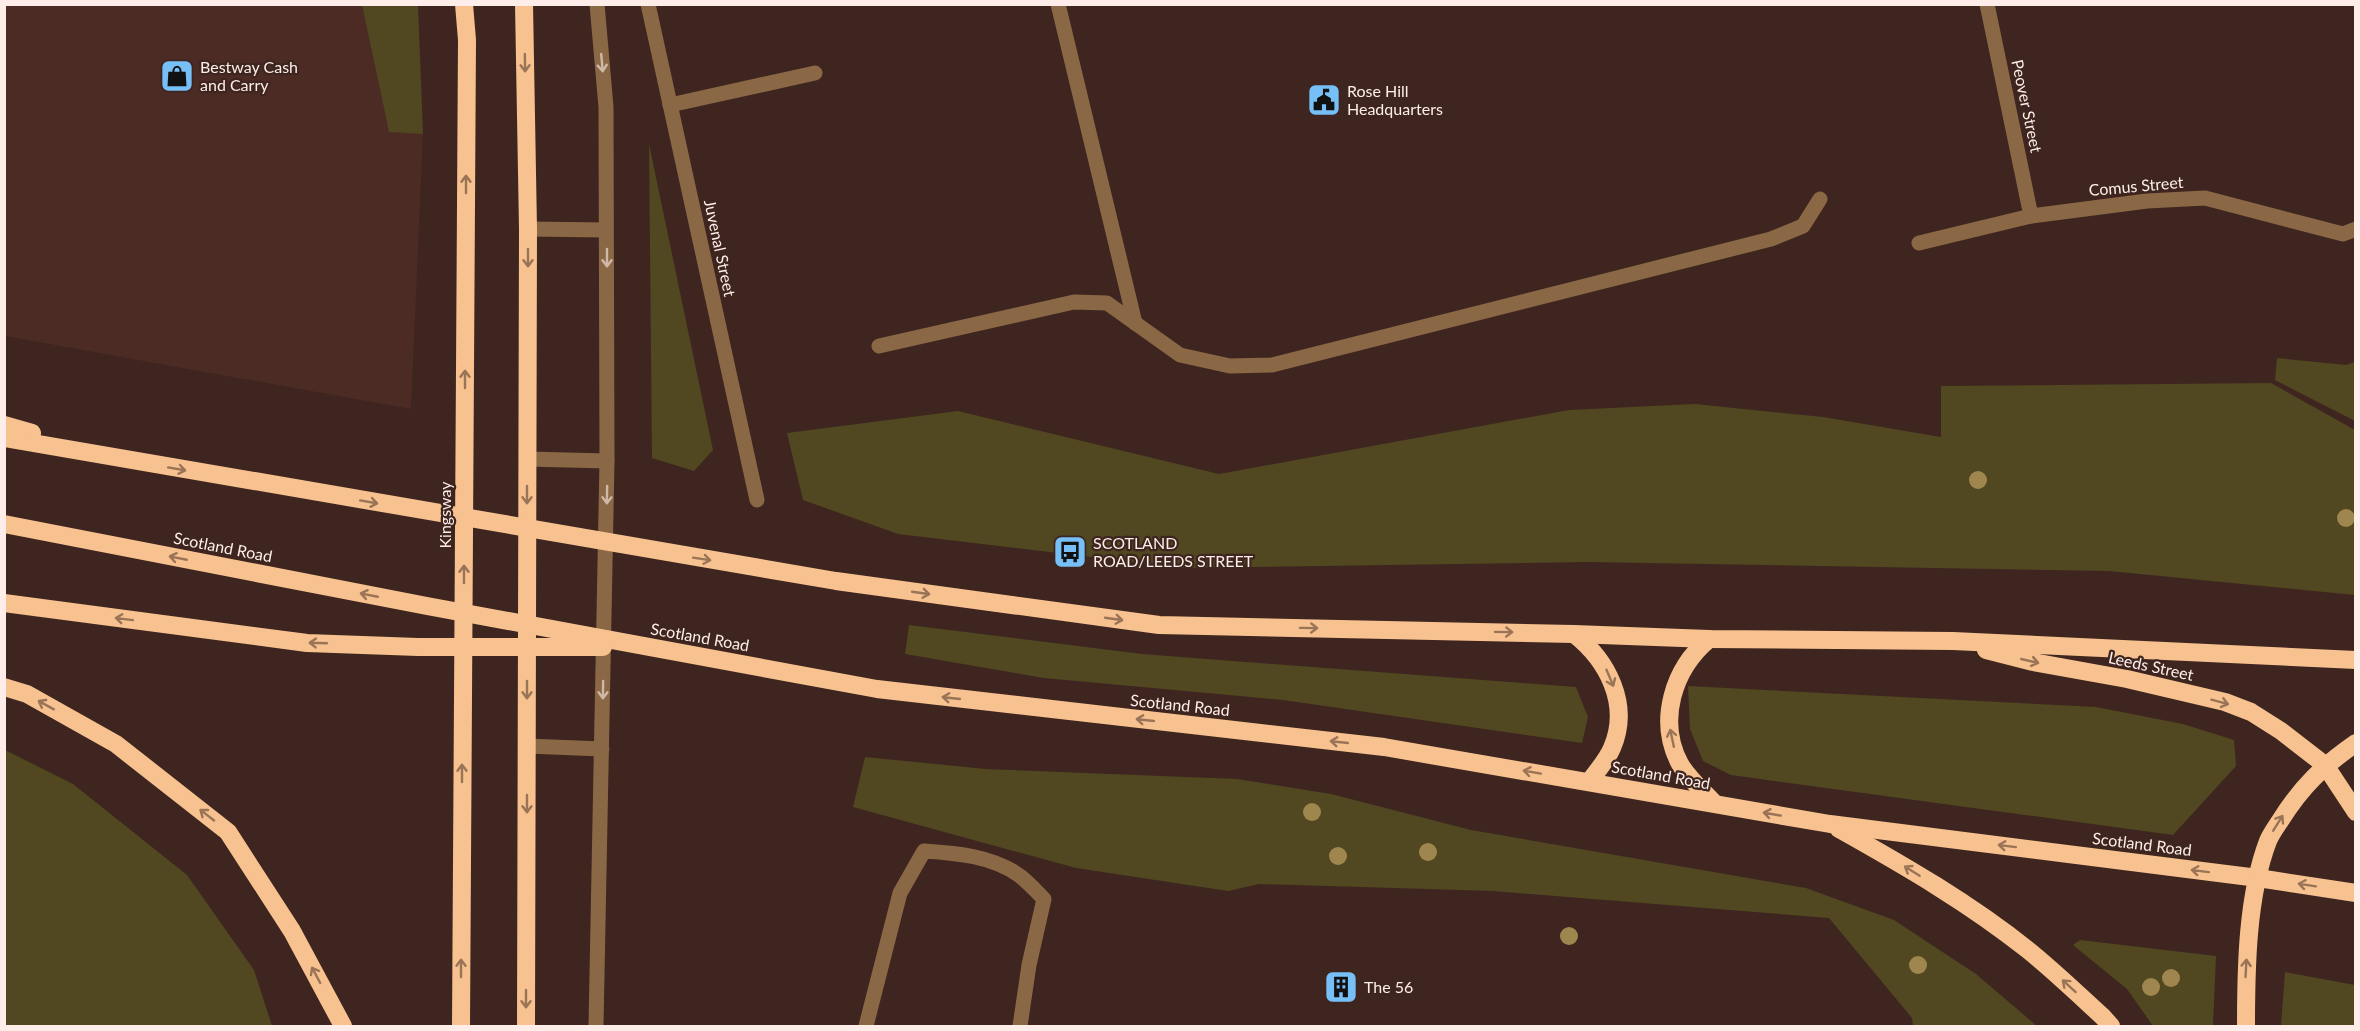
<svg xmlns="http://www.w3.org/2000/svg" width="2360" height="1031" font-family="Lato,sans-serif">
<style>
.built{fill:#4b2b23}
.green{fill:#514721}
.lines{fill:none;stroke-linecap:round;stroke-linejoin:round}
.lane{stroke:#8b6845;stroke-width:15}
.street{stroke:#8b6845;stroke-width:15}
.highway{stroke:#f7c28f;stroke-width:18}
.tree{fill:#9e864e}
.oneway{stroke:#9a7457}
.oneway2{stroke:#d0b8a7}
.labels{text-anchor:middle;stroke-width:4.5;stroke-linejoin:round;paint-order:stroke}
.poi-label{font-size:16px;fill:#feede8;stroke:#3e251f;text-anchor:start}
.street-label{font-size:16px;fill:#feede8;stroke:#3e251f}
</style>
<rect width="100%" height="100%" fill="#3e251f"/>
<polygon class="built" points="4,5 362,5 389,131 423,134 411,409 5,336"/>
<g class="green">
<polygon points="362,5 418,5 423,134 389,132"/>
<polygon points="649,144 713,450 694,471 652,458"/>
<polygon points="2277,358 2346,365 2355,362 2355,421 2275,380"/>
<polygon points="2271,383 2355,430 2355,595 2109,571 1588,562 1183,568 898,534 803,500 787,433 958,411 1219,474 1569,410 1695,404 1823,417 1941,437 1941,386"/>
<polygon points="909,625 1142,654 1576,687 1588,717 1582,743 1283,700 1044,678 905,654"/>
<polygon points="1688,686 2096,707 2183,724 2234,740 2236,766 2173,835 1731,775 1703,761 1690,729"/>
<polygon points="5,750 73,784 187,875 254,970 272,1026 5,1026"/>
<polygon points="865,757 986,769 1237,779 1331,794 1471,830 1806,888 1894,920 1976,974 2037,1026 1913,1026 1912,1018 1829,918 1493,891 1259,884 1228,891 1076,868 853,807"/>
<polygon points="2080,940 2216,956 2213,1026 2153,1026 2127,989 2073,945"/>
<polygon points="2285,972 2355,985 2355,1026 2281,1026"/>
</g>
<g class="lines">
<g class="lane">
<polyline points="1058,4 1135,323"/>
<polyline points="670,105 815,73"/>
<polyline points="528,229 606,230"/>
<polyline points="879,346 1074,302 1107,303 1180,355 1230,366 1272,365 1771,239 1803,226 1820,199"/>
<polyline points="527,459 607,461"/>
<polyline points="527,746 602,749"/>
<polyline points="596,1026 607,461 606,107 597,4"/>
</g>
<g class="street">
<polyline points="648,4 757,500"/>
<polyline points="1987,4 2031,216"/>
<polyline points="1919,243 2031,216 2147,201 2205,198 2343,234 2356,229"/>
<path d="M866,1026L900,893L924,851C956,853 993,856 1020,876C1029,883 1036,891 1044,899L1029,965L1020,1026"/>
</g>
<g class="highway">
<polyline points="524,4 528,229 526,1026"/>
<polyline points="4,425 32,433"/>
<polyline points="4,438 836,581 1159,625 1574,634 1709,639 1953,641 2356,660"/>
<polyline points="4,524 427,606 877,689 1384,747 1830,824 2258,878 2356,893"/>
<polyline points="4,603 307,643 418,647 603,647"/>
<path d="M1574,634C1607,660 1631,704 1612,748C1607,760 1597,771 1589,782"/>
<path d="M1709,639C1673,669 1657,721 1680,764C1688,778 1703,791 1714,803"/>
<polyline points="1986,650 2033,662 2127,679 2225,702 2251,712 2281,731 2325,765 2356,812"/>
<polyline points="4,687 27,694 116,744 228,832 292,931 343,1026"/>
<path d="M1839,829C1905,866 1969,903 2028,950C2054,971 2079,995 2103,1017L2111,1026"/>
<polyline points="461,1026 467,40 464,4"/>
<path d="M2246,1026C2246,968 2247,896 2268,841C2271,834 2276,827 2280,821C2301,787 2323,766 2356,743"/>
</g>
</g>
<g class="tree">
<circle cx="1978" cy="480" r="9"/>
<circle cx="2346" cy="518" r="9"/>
<circle cx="1312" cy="812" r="9"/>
<circle cx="1428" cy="852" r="9"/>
<circle cx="1338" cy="856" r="9"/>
<circle cx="1569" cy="936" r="9"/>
<circle cx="1918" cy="965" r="9"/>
<circle cx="2171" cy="978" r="9"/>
<circle cx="2151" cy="987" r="9"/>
</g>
<defs><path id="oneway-shaft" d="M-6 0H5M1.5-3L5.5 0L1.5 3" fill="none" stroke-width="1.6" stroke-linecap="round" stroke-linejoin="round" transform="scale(1.5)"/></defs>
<g class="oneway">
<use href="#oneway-shaft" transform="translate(525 63) rotate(89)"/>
<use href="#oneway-shaft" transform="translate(466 184) rotate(-90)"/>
<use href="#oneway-shaft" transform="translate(528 258) rotate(90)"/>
<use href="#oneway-shaft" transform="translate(465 379) rotate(-90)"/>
<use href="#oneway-shaft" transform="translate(177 469) rotate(10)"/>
<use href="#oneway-shaft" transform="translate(527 495) rotate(90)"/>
<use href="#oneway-shaft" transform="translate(369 502) rotate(10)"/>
<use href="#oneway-shaft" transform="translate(178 558) rotate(-169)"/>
<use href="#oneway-shaft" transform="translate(702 559) rotate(9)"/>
<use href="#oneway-shaft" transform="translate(464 574) rotate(-90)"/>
<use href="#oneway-shaft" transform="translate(921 593) rotate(8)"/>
<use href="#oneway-shaft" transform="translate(369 595) rotate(-169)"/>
<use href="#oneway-shaft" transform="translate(124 619) rotate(-173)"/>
<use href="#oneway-shaft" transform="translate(1114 619) rotate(8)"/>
<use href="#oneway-shaft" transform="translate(1309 628) rotate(1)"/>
<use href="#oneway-shaft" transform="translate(1504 632) rotate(1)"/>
<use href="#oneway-shaft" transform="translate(318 643) rotate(-178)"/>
<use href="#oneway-shaft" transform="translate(2030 661) rotate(13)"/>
<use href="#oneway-shaft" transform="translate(1610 678) rotate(67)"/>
<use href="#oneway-shaft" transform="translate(527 690) rotate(90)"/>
<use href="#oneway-shaft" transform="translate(951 698) rotate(-174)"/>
<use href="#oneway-shaft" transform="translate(2220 702) rotate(15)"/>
<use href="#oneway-shaft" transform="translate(46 705) rotate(-151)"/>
<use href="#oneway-shaft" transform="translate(1145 720) rotate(-174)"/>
<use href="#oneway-shaft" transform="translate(1672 738) rotate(-102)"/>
<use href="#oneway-shaft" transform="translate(1339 742) rotate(-174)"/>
<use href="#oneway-shaft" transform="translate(1532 772) rotate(-170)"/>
<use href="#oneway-shaft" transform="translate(462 773) rotate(-90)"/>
<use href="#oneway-shaft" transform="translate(527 804) rotate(90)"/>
<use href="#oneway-shaft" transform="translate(1772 814) rotate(-170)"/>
<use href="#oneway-shaft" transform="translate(207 815) rotate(-142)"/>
<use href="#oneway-shaft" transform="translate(2278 823) rotate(-58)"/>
<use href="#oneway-shaft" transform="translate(2007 846) rotate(-173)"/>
<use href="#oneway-shaft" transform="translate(1912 871) rotate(-148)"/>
<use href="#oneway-shaft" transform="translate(2200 871) rotate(-173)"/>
<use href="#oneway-shaft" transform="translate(2307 885) rotate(-171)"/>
<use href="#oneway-shaft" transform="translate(461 968) rotate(-90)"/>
<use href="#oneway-shaft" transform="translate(2246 968) rotate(-87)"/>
<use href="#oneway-shaft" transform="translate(316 975) rotate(-118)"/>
<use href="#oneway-shaft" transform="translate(2069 986) rotate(-138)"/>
<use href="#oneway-shaft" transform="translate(526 999) rotate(90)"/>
</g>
<g class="oneway2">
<use href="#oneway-shaft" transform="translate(602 63) rotate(85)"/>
<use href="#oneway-shaft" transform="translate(607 258) rotate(90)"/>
<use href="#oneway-shaft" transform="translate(607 495) rotate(91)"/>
<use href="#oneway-shaft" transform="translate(603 690) rotate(91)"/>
</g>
<defs>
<g id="shop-square" transform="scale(1.725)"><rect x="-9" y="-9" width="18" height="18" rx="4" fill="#77bff7" stroke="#3e251f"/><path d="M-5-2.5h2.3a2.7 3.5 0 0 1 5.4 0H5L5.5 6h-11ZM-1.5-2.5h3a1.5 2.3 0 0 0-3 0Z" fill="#111"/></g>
<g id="civic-square" transform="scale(1.725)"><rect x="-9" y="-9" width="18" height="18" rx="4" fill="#77bff7" stroke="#3e251f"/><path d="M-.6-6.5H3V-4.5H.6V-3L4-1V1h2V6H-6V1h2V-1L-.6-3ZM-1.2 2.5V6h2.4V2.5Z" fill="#111"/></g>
<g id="bus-square" transform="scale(1.725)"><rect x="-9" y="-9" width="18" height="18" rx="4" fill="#77bff7" stroke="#3e251f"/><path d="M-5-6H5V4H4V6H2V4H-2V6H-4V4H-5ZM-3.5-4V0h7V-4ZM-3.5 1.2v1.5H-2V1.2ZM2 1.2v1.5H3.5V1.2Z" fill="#111"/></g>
<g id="building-square" transform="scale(1.725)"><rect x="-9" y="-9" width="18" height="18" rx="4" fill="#77bff7" stroke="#3e251f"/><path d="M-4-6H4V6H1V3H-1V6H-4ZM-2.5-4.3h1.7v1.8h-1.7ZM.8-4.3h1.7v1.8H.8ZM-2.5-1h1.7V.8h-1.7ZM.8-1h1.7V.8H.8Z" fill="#111"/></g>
</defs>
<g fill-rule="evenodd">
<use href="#shop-square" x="177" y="76"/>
<use href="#civic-square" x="1324" y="100"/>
<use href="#bus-square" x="1070" y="552"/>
<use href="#building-square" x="1341" y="987"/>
</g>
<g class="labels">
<g class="poi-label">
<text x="200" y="73">Bestway Cash<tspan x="200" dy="18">and Carry</tspan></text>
<text x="1347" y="97">Rose Hill<tspan x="1347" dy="18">Headquarters</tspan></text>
<text x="1093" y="549">SCOTLAND<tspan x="1093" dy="18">ROAD/LEEDS STREET</tspan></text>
<text x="1364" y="993">The 56</text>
</g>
<g class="street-label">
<text transform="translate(2027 106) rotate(78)" y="6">Peover Street</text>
<text transform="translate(2136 186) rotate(-5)" y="6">Comus Street</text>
<text transform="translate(720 248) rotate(78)" y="6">Juvenal Street</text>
<text transform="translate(445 515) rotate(-90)" y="6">Kingsway</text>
<text transform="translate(223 547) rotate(11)" y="6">Scotland Road</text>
<text transform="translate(700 637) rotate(10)" y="6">Scotland Road</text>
<text transform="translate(2151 666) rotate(12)" y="6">Leeds Street</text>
<text transform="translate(1180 705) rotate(6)" y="6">Scotland Road</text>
<text transform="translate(1661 775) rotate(10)" y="6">Scotland Road</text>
<text transform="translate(2142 844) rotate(7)" y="6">Scotland Road</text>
</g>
</g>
<rect width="2360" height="1031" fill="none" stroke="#feede8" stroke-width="12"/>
</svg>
